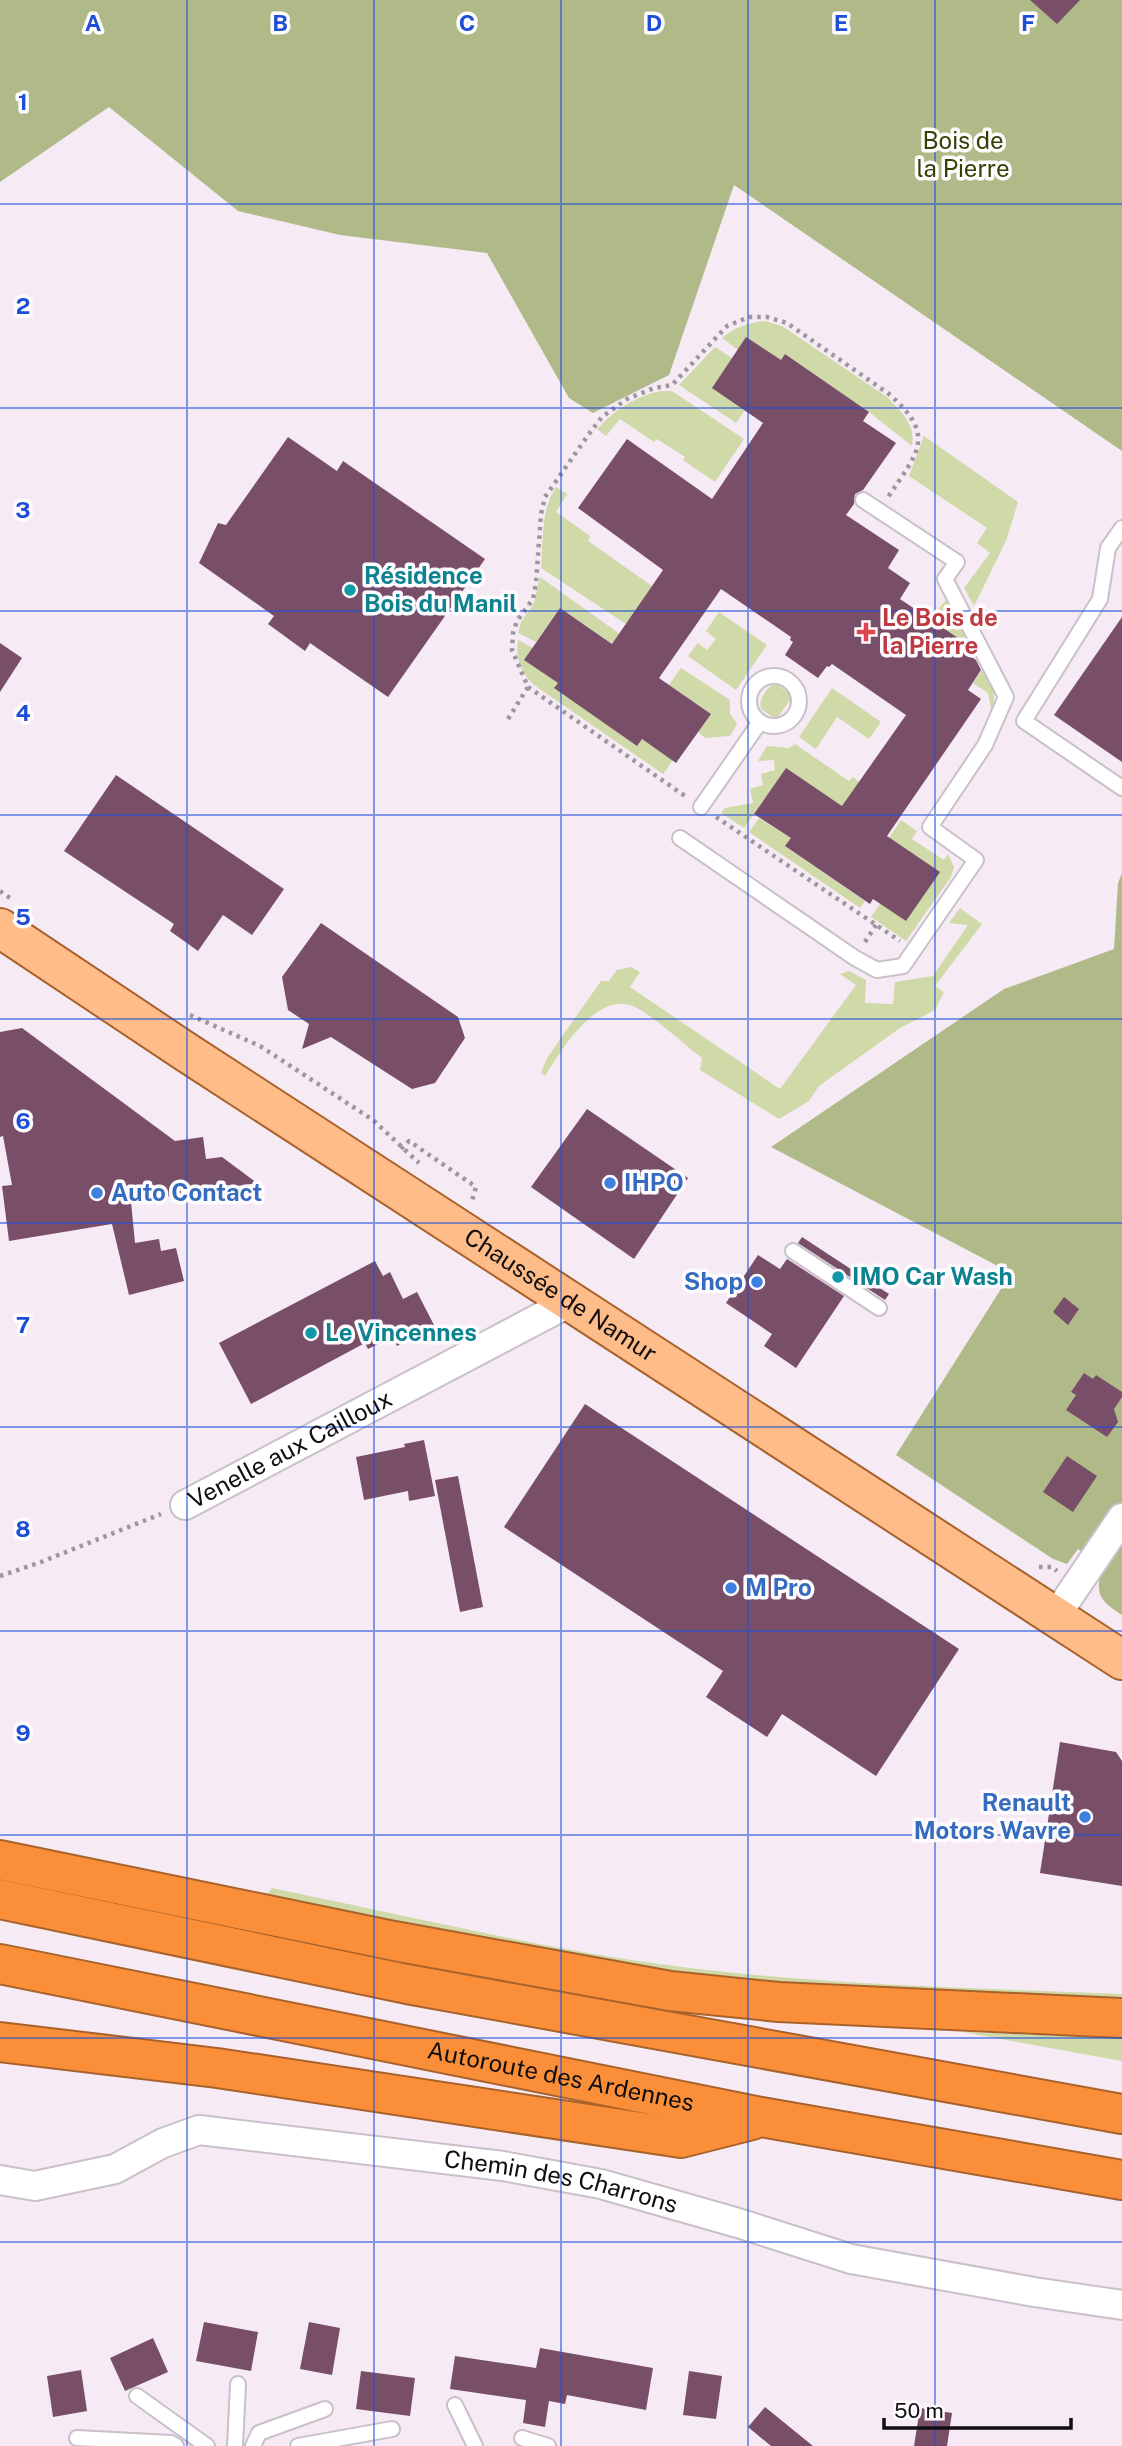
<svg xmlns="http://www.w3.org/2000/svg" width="1122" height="2446" font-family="'Public Sans',sans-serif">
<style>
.green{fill:#d0d9a8}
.forest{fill:#b0ba88}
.building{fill:#794e68}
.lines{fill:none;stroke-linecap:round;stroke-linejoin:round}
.lane-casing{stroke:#cac0ca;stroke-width:18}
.street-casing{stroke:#cac0ca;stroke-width:32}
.primary-casing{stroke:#a9622b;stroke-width:42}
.highway-casing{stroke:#a9622b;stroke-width:42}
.path{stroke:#9f979f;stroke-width:4.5;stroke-dasharray:3.5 5;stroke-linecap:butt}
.lane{stroke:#fff;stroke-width:14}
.street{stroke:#fff;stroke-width:28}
.primary{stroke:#fdbc88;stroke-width:38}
.highway{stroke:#fb8f39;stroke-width:38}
.grid{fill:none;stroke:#1d4ed8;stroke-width:2;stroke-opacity:0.55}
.culture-dot{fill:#0f9aa8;stroke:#fefcfe;stroke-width:2.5}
.health-dot{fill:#e0444e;stroke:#fefcfe;stroke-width:2.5}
.shop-dot{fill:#3f7fe0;stroke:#fefcfe;stroke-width:2.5}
.labels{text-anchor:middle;stroke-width:7;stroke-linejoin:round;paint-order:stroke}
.park-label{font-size:24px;fill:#373e02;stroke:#fefcfe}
.culture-label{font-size:24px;font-weight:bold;fill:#0d838f;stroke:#fefcfe;text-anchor:start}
.health-label{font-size:24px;font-weight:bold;fill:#be3a42;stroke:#fefcfe;text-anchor:start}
.shop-label{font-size:24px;font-weight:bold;fill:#366cbe;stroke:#fefcfe;text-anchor:start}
.street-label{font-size:24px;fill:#110e11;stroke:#fefcfe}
.grid-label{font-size:23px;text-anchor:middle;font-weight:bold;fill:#1d4ed8;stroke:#fefcfe;stroke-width:7;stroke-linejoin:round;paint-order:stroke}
</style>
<rect width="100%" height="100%" fill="#f6ebf5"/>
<g class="green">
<path d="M765,321L782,326L887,397C901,411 916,425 912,446L869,412L785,354L781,360L738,350L722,338C735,327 748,323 765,321Z"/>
<polygon points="715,347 732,358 745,410 736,423 679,385"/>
<path d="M661,391H672L744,439L715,482L683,460L685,457L657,439L654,442L620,419L606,436L597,429C615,410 635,396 661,391Z"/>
<polygon points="924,436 1018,502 1006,541 974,606 964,588 990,553 977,543 987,528 909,476"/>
<path d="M556,487L567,494L556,512L590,536L588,541L652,586L626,624L541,568C543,542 541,508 556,487Z"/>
<polygon points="540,577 624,637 617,647 560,608 536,642 518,633 521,622 534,603"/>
<polygon points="946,600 968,634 962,643 929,620"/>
<polygon points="719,612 767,645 736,690 688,656 698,643 707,650 716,639 706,631"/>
<path d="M518,640L533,648L525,660L558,683L555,688L637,745L642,739L673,760L663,774L534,685C521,673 515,657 518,640Z"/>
<path d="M985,666C995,687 995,696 993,720L988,693L973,683Z"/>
<polygon points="681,668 730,700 730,714 737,724 730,736 705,738 698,732 710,713 669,685"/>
<path d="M775,683L793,696L778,717H773L761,709C758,700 767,687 775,683Z"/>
<polygon points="832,688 881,722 869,739 837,717 816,749 799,737"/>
<polygon points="795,744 849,781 853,777 863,785 847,809 786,769 744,828 721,813 725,808 753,803 750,789 763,785 761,774 775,770 774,760 758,761 767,746 789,748"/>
<polygon points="759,818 791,838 786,847 865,901 860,908 749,832"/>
<polygon points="901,820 917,831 912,839 944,860 948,854 954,867 951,877 906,941 871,917 880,904 889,838"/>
<path d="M960,908L982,924L935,986L944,992L935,1010L900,1028L819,1086L809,1101L779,1119L700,1070L702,1058C681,1042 660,1021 637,1008C599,987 562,1049 545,1076L541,1073L547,1058L601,981H609L617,970L631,967L640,972L630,987L780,1089L856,985L840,974L849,971L866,980L865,1003L893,1004L895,982L933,976L968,925L949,923Z"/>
<path d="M272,1888C379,1910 486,1935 594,1954C768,1984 946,1987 1122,1994V2008L758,1989L592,1961L265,1897Z"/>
<polygon points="963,2032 1122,2038 1122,2061"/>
</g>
<g class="forest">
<polygon points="0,0 1122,0 1122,451 734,185 669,375 593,413 569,398 487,253 340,235 238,211 109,107 0,182"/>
<path d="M1122,873V1615C1097,1599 1095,1592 1103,1565L1078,1549L1067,1564L1053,1559L896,1455L1011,1273L771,1147L1004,989L1114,949L1118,883Z"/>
</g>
<g class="building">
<polygon points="1030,0 1080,0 1057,24"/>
<polygon points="746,337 781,360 785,354 869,412 863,421 896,443 863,490 855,494 854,504 846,515 899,550 888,568 910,583 900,599 967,644 962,651 976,660 981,670 968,690 981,699 887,836 940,872 906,921 873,899 870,904 785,846 791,838 754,814 786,768 842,806 906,715 832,664 829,667 827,666 818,678 785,655 793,642 790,640 791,637 721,589 659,678 711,714 676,763 642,739 637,746 554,688 558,683 524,660 560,608 612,644 663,570 578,508 627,439 712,499 763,423 712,388"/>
<polygon points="288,437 337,471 343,461 485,559 388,697 310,643 305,651 268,624 274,616 199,563 218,523 226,525"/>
<polygon points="1122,617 1122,762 1054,715"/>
<polygon points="0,643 22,658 0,692"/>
<polygon points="116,775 284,889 252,935 223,915 198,951 170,931 174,924 64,851"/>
<polygon points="321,923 458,1017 465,1038 435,1083 412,1089 331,1037 302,1049 309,1024 288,1010 282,977"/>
<polygon points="22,1028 175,1141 203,1137 206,1159 222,1157 257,1183 131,1202 135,1243 159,1239 161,1251 176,1248 184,1281 129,1295 112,1224 9,1241 2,1186 12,1185 3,1136 0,1137 0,1032"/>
<polygon points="587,1109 688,1178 634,1259 531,1187"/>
<polygon points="802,1237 889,1294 885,1300 798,1243"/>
<polygon points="758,1255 780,1269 787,1259 844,1296 796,1368 764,1346 772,1334 726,1303"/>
<polygon points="375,1261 383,1276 390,1272 403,1299 417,1292 434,1325 397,1346 392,1337 368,1349 365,1343 251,1404 219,1343"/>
<polygon points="1064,1297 1079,1309 1068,1325 1053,1312"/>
<polygon points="1084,1373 1093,1379 1096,1375 1122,1392 1122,1397 1114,1409 1118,1422 1107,1437 1066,1410 1076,1395 1071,1392"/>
<polygon points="585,1404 959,1649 876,1776 782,1714 767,1737 706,1697 723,1671 504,1527"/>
<polygon points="424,1440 435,1496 409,1501 408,1491 364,1500 356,1457 405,1447 404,1444"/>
<polygon points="1067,1456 1097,1476 1073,1512 1043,1492"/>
<polygon points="458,1476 483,1607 460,1612 435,1480"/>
<polygon points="1060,1742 1116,1752 1122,1761 1122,1886 1040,1873"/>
<polygon points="204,2322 258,2332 251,2371 196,2361"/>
<polygon points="309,2322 340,2328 332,2375 300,2369"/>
<polygon points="153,2338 168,2372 125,2391 110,2358"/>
<polygon points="540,2348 653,2368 646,2410 567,2395 565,2404 549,2401 545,2427 523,2423 526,2400 450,2389 455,2356 536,2368"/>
<polygon points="81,2370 87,2411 53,2417 47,2376"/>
<polygon points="361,2371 415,2378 410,2416 356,2409"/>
<polygon points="689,2371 722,2376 716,2419 683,2415"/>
<polygon points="765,2407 813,2446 771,2446 748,2427"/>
<polygon points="920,2408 952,2413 947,2446 914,2446"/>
</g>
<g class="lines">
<g class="lane-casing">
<g id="lane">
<polyline points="1122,528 1108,548 1100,599 1024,721 1122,788"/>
<circle cx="774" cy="701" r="25"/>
<polyline points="701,807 760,722"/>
<polyline points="680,838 855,958 877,970 903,966 976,860 930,827 985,745 1006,697 945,579 957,562 863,500"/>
<polyline points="793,1251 879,1308"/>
<polyline points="137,2396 207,2446"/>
<polyline points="455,2405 475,2446"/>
<polyline points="77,2438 171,2443 176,2446"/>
<polyline points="522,2438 548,2446"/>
<polyline points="235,2446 238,2384"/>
<polyline points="253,2446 259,2433 325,2409"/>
<polyline points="298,2446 392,2429"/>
</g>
</g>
<g class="street-casing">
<g id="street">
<path id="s1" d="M185,1505L570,1302"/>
<polyline points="1055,1617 1122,1518"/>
<path id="s2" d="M0,2180L35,2186L115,2169L163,2143L199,2130L503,2166L601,2184L738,2223L851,2259L1034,2292L1122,2305"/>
</g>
</g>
<g class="primary-casing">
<g id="primary">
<path id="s3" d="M0,928L186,1052L1122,1660"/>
</g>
</g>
<g class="highway-casing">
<g id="highway">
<polyline points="0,1860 394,1941 670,1991 779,2002 1122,2018"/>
<polyline points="0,1899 407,1984 1122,2114"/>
<path id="s4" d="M0,1964L761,2117L1122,2180"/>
<polyline points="0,2042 217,2068 681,2138 752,2120"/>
</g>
</g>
<g class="path">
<polyline points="528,687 685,796"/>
<path d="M508,719L528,687L512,650L513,633L517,621L533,599L536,583L541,514L545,497L591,431L602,417L627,399L654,388L672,385L727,326L749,317H767L787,323L889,394C937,436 918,452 888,497"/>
<polyline points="716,817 900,941"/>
<polyline points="0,891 10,898"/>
<polyline points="865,942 876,925"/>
<polyline points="190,1015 260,1046 373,1120 419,1163"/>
<polyline points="401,1149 409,1141 476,1187 472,1201"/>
<polyline points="1039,1567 1052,1567 1057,1571"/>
<polyline points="0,1576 41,1562 161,1514"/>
</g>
<use href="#lane" class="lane"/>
<use href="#street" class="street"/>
<use href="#primary" class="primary"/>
<use href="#highway" class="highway"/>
</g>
<path class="grid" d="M187,0V2446M374,0V2446M561,0V2446M748,0V2446M935,0V2446M0,204H1122M0,408H1122M0,611H1122M0,815H1122M0,1019H1122M0,1223H1122M0,1427H1122M0,1631H1122M0,1835H1122M0,2038H1122M0,2242H1122"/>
<g class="culture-dot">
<circle cx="350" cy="590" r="7"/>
<circle cx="838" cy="1277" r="7"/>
<circle cx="311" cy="1333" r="7"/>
</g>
<path class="health-dot" d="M862.5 621.5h7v7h7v7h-7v7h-7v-7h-7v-7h7z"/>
<g class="shop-dot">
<circle cx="610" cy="1183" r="7"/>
<circle cx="97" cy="1193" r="7"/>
<circle cx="757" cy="1282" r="7"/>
<circle cx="731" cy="1588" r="7"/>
<circle cx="1085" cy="1817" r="7"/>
</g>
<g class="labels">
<g class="park-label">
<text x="963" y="149">Bois de<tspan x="963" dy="28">la Pierre</tspan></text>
</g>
<g class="culture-label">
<text x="364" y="584">Résidence<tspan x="364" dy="28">Bois du Manil</tspan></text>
<text x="852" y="1285">IMO Car Wash</text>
<text x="325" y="1341">Le Vincennes</text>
</g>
<g class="health-label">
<text x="882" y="626">Le Bois de<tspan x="882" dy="28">la Pierre</tspan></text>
</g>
<g class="shop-label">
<text x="624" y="1191">IHPO</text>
<text x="111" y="1201">Auto Contact</text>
<text x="743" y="1290" text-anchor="end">Shop</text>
<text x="745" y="1596">M Pro</text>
<text x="1071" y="1811" text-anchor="end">Renault<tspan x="1071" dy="28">Motors Wavre</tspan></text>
</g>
<g class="street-label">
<text dy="8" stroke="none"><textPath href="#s3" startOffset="670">Chaussée de Namur</textPath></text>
<text dy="8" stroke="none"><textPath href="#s1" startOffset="119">Venelle aux Cailloux</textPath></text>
<text dy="8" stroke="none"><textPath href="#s4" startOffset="572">Autoroute des Ardennes</textPath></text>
<text dy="8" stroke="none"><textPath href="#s2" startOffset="576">Chemin des Charrons</textPath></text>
</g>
</g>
<g class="grid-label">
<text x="93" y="31">A</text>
<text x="280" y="31">B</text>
<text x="467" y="31">C</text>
<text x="654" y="31">D</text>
<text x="841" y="31">E</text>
<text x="1028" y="31">F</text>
<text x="23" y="110">1</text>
<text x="23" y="314">2</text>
<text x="23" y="518">3</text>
<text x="23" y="721">4</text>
<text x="23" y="925">5</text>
<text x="23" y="1129">6</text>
<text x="23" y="1333">7</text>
<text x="23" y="1537">8</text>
<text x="23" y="1741">9</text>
</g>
<path d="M884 2418v10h187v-10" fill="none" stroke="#110e11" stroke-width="3.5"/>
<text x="894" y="2418" font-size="21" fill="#110e11" stroke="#fefcfe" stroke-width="5" paint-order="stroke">50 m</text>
</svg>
